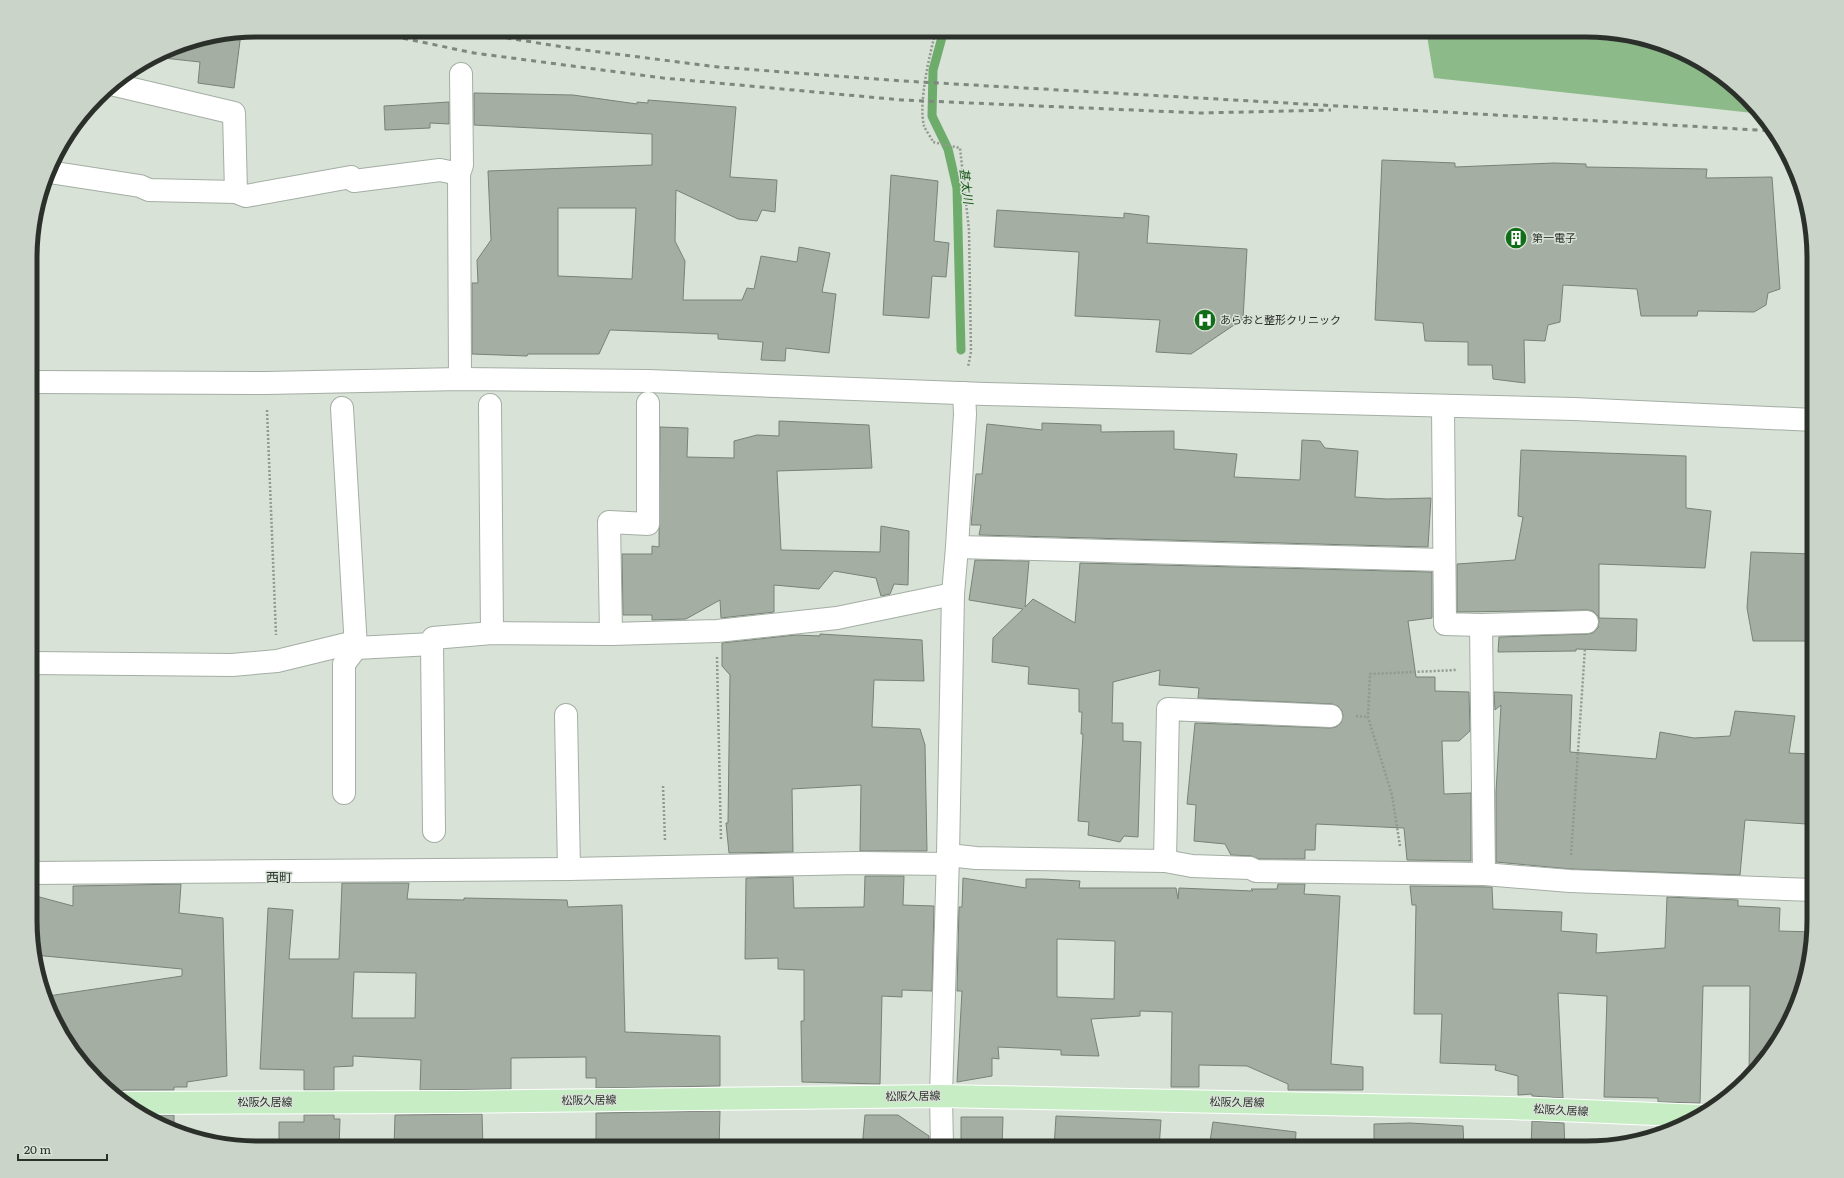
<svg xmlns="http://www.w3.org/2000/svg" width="1844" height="1178" font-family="Literata,'Noto Sans JP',serif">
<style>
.green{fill:#8cbb89}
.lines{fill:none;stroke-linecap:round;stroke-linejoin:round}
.stream{stroke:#6eac6c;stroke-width:9}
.building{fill:#a4aea3;stroke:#798278;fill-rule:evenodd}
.minor-casing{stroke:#a4aea4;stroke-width:24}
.major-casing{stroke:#fff;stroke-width:24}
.path{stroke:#919990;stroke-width:2.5;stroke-dasharray:2 2;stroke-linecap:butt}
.minor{stroke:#fff;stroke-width:22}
.major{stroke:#c7edc5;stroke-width:22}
.rail{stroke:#80877f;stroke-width:3;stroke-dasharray:5 5;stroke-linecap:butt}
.labels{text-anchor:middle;stroke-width:3;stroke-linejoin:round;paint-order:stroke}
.poi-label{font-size:11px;fill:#2c302b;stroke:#d8e2d7;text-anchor:start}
.street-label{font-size:11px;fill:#2c302b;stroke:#d8e2d7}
.water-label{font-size:12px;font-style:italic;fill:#18581a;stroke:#d8e2d7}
.quarter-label{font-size:13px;fill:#2f372f;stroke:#d8e2d7}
.rim{fill:none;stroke:#2c302b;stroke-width:5}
</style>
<rect width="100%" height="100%" fill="#d8e2d7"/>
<polygon class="green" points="1426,30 1585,30 1671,48 1713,69 1757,107 1762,114 1434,78"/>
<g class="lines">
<polyline class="stream" points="944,30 933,70 932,116 948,149 957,188 961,350"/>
</g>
<g class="building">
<polygon points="241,33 234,88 198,83 200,62 154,57 171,47"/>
<path d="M474,93L573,95L637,104V102L648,103V100L736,107L730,177L777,180L775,212L762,210L757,221L738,219L676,190L675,241L685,261L683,300H742L747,288L754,289L761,256L797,262L799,247L830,253L822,292L836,294L829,353L786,348L785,361L761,360L763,342L718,339V334L610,330L599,354H528L527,356L472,354V283H478L477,260L491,240L488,171L652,165V134L474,125ZM558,208H636L632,279L558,276Z"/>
<polygon points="449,102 449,124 430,123 430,128 385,130 384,106"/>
<polygon points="1382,160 1455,163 1455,167 1554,163 1586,164 1586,167 1707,169 1706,178 1772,177 1780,289 1768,293 1766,305 1754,312 1698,311 1697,316 1641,316 1637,289 1563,285 1560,322 1548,325 1545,341 1524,340 1525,383 1493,379 1492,365 1468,365 1468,342 1425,341 1423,323 1375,320"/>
<polygon points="891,175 938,181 934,241 949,243 946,277 932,276 929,318 883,315"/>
<polygon points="997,210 1124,218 1124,213 1149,216 1147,243 1247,249 1243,319 1191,354 1156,352 1160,320 1075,316 1079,252 994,247"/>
<polygon points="779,421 869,425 872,468 777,471 781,550 880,552 881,526 909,531 908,585 894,584 890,594 881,596 876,578 834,571 819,589 774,585 774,612 721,618 720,600 686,619 652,620 652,615 623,615 622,554 652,554 652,546 659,547 660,427 688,428 687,457 734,458 734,441 757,435 779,436"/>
<polygon points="1042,423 1101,425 1101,432 1174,431 1174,449 1237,454 1234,477 1300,480 1302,440 1320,441 1325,448 1358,451 1355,497 1387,499 1431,498 1428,547 979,535 981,525 971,525 976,474 982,474 987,424 1042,430"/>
<polygon points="1521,450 1686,456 1686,508 1711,511 1705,568 1599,564 1599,618 1637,619 1636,651 1576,649 1576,651 1498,652 1499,637 1587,634 1593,633 1598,628 1599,621 1598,616 1593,611 1587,610 1457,612 1457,564 1515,560 1523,517 1518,516"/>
<polygon points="1751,552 1814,554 1814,641 1753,641 1747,608"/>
<polygon points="975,560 1029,561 1025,607 1033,599 1075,623 1080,563 1432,572 1432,618 1408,621 1416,677 1435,677 1435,691 1469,692 1470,731 1459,741 1442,741 1444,794 1471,793 1471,861 1407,860 1404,828 1316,824 1315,850 1305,850 1305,859 1259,859 1251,856 1231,855 1225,844 1194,841 1196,805 1187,804 1195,723 1330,728 1336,727 1341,723 1343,716 1342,711 1338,706 1332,704 1198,698 1199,688 1159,685 1160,670 1113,682 1112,723 1123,723 1123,741 1141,742 1138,837 1124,836 1120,842 1088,835 1089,822 1078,821 1083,734 1081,734 1082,712 1079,712 1079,689 1028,684 1029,667 992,662 993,638 1023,609 969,600"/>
<polygon points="820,634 922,640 924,681 874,680 872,727 920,729 925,745 927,851 860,851 861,785 792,789 793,852 729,853 726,823 728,823 730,675 722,666 722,643 796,635 820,636"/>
<polygon points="1494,692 1572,695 1570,752 1656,759 1660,732 1694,738 1730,736 1735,711 1795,716 1789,753 1812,754 1807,824 1745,820 1740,875 1571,869 1496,862 1496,792 1501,705 1495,710"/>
<polygon points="865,876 904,876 903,905 934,906 932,991 902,990 902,997 882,996 880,1084 802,1082 801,1021 804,1021 804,970 778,969 778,958 745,959 746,878 793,877 794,908 864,907"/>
<path d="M963,878L1026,888V879H1043L1080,881L1079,888H1176L1178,899L1179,888L1253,891L1251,889H1277L1278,884H1305L1304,894L1340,896L1331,1064L1363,1067V1090H1288V1084L1247,1066L1199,1065V1087H1171L1172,1012L1140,1011V1016L1091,1019L1099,1056L1061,1055V1050L998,1047L999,1059L992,1058V1076L957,1082L962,991H957L959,907H962ZM1057,939L1115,941L1114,999L1057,997Z"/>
<path d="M342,883H409L407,899L464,900V898L567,900L568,907L622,905L625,1032L720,1036V1086L596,1088V1078H586V1057L511,1058V1089L420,1090L421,1060L353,1056V1066L334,1067V1090H304V1070L260,1069L268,908L293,910L289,959H339ZM354,972L416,973L415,1018H352Z"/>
<polygon points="181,884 179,913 223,918 227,1076 187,1082 187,1087 174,1087 174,1090 124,1090 114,1096 97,1081 61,1034 48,996 182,976 182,969 34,955 32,950 32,895 73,906 73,886"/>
<polygon points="1410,886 1492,887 1493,909 1562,912 1561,931 1597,934 1596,953 1665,948 1667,897 1738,900 1738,906 1780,908 1779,931 1814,932 1814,935 1802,993 1775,1047 1749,1077 1750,986 1703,986 1700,1103 1658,1102 1658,1098 1604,1097 1607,996 1558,993 1563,1098 1532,1096 1532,1094 1518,1095 1518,1076 1495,1070 1496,1065 1440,1063 1442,1014 1414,1014 1416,905 1412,905"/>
<polygon points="720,1111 719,1148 596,1148 596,1113"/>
<polygon points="482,1114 483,1148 394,1148 395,1115"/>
<polygon points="143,1115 174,1115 174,1131"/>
<polygon points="304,1115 334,1115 334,1119 340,1119 339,1148 279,1148 279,1122 304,1122"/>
<polygon points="865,1115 898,1115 929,1136 929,1148 862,1148"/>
<polygon points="1056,1116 1161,1120 1159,1148 1054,1148"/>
<polygon points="961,1117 1003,1117 1002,1148 961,1148"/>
<polygon points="1532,1121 1564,1123 1565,1148 1531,1148"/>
<polygon points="1213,1122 1296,1132 1295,1148 1209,1148"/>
<polygon points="1410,1123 1463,1126 1464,1148 1374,1148 1374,1124"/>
<polygon points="1656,1127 1676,1127 1655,1136"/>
</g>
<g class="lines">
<g class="minor-casing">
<g id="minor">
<polyline points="111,84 234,113 236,192"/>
<polyline points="49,172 140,186 149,190 236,192 246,196 351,177 354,181 440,170 459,174"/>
<polyline points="460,379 459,174 462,165 461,74"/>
<polyline points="32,382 266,383 460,379 648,381 985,394 1574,409 1814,420"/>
<polyline points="490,405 492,633"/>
<polyline points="1443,407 1445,624 1481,625 1484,874"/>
<polyline points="342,408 356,648"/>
<polyline points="957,547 1444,560"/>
<polyline points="1481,625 1587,622"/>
<polyline points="611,634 609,522 648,524 648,403"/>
<polyline points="432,644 434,831"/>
<polyline points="32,663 232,665 277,661 355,642"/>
<polyline points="566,715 569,869"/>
<polyline points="344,793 344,664 356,648 432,644 433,638 492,633 611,634 717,631 837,618 953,594"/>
<polyline points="948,855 976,858 1165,861 1192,866 1250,868 1256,871 1484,874 1570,881 1814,890"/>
<polyline points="1165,861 1168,709 1331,716"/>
<polyline points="32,873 569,869 858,863 948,864"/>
<polyline points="942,1148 941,1096 948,855 953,594 957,547 965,414 964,393"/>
</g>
</g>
<g class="major-casing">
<polyline id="major" points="124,1103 456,1102 941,1096 1510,1108 1702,1116"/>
</g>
<g class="path">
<path d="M936,30C930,53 918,103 924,126C926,131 931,137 933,142L960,148L969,230L971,352L968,367"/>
<polyline points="267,410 276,635"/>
<polyline points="717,657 721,840"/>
<polyline points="1356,716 1368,717"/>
<polyline points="663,786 665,840"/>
<polyline points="1400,846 1392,795 1368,717 1370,674 1456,670"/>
<polyline points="1571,855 1585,648"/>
</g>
<use href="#minor" class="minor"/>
<use href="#major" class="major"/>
<g class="rail">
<polyline points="364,30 474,53 663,78 902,100 1201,113 1331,110"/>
<polyline points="457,30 576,49 718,67 903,81 1774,131"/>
</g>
</g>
<defs>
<g id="building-disc" transform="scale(1.15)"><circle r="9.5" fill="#116d17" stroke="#d8e2d7"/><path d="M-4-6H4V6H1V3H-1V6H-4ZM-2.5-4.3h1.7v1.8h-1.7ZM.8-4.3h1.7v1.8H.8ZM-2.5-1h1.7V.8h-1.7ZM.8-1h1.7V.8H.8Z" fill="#fff"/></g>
<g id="hospital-disc" transform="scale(1.15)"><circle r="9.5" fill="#116d17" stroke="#d8e2d7"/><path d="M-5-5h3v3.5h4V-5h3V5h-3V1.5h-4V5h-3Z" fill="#fff"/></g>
</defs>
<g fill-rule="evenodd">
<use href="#building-disc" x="1516" y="238"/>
<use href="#hospital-disc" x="1205" y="320"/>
</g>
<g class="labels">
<g class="poi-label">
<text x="1532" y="242">第一電子</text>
<text x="1220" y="324">あらおと整形クリニック</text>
</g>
<g class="street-label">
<text transform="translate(913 1096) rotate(-1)" y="4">松阪久居線</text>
<text transform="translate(589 1100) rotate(-1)" y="4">松阪久居線</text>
<text x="265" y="1106">松阪久居線</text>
<text transform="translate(1237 1102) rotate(1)" y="4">松阪久居線</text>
<text transform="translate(1561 1110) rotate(3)" y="4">松阪久居線</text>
</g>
<g class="water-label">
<text transform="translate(966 186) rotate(83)" y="4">甚太川</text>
</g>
<g class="quarter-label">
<text x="279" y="882">西町</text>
</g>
</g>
<path d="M0 0H1844V1178H0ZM258 37H1586A221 221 0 0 1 1807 258V920A221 221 0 0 1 1586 1141H258A221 221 0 0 1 37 920V258A221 221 0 0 1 258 37Z" fill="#cad4c9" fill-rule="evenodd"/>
<path class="rim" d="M258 37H1586A221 221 0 0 1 1807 258V920A221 221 0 0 1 1586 1141H258A221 221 0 0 1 37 920V258A221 221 0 0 1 258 37Z"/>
<path d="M18 1154v6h89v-6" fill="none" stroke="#2c302b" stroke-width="2"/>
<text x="24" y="1154" font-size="12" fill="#2c302b" stroke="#d8e2d7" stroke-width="3" paint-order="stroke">20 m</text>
</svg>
